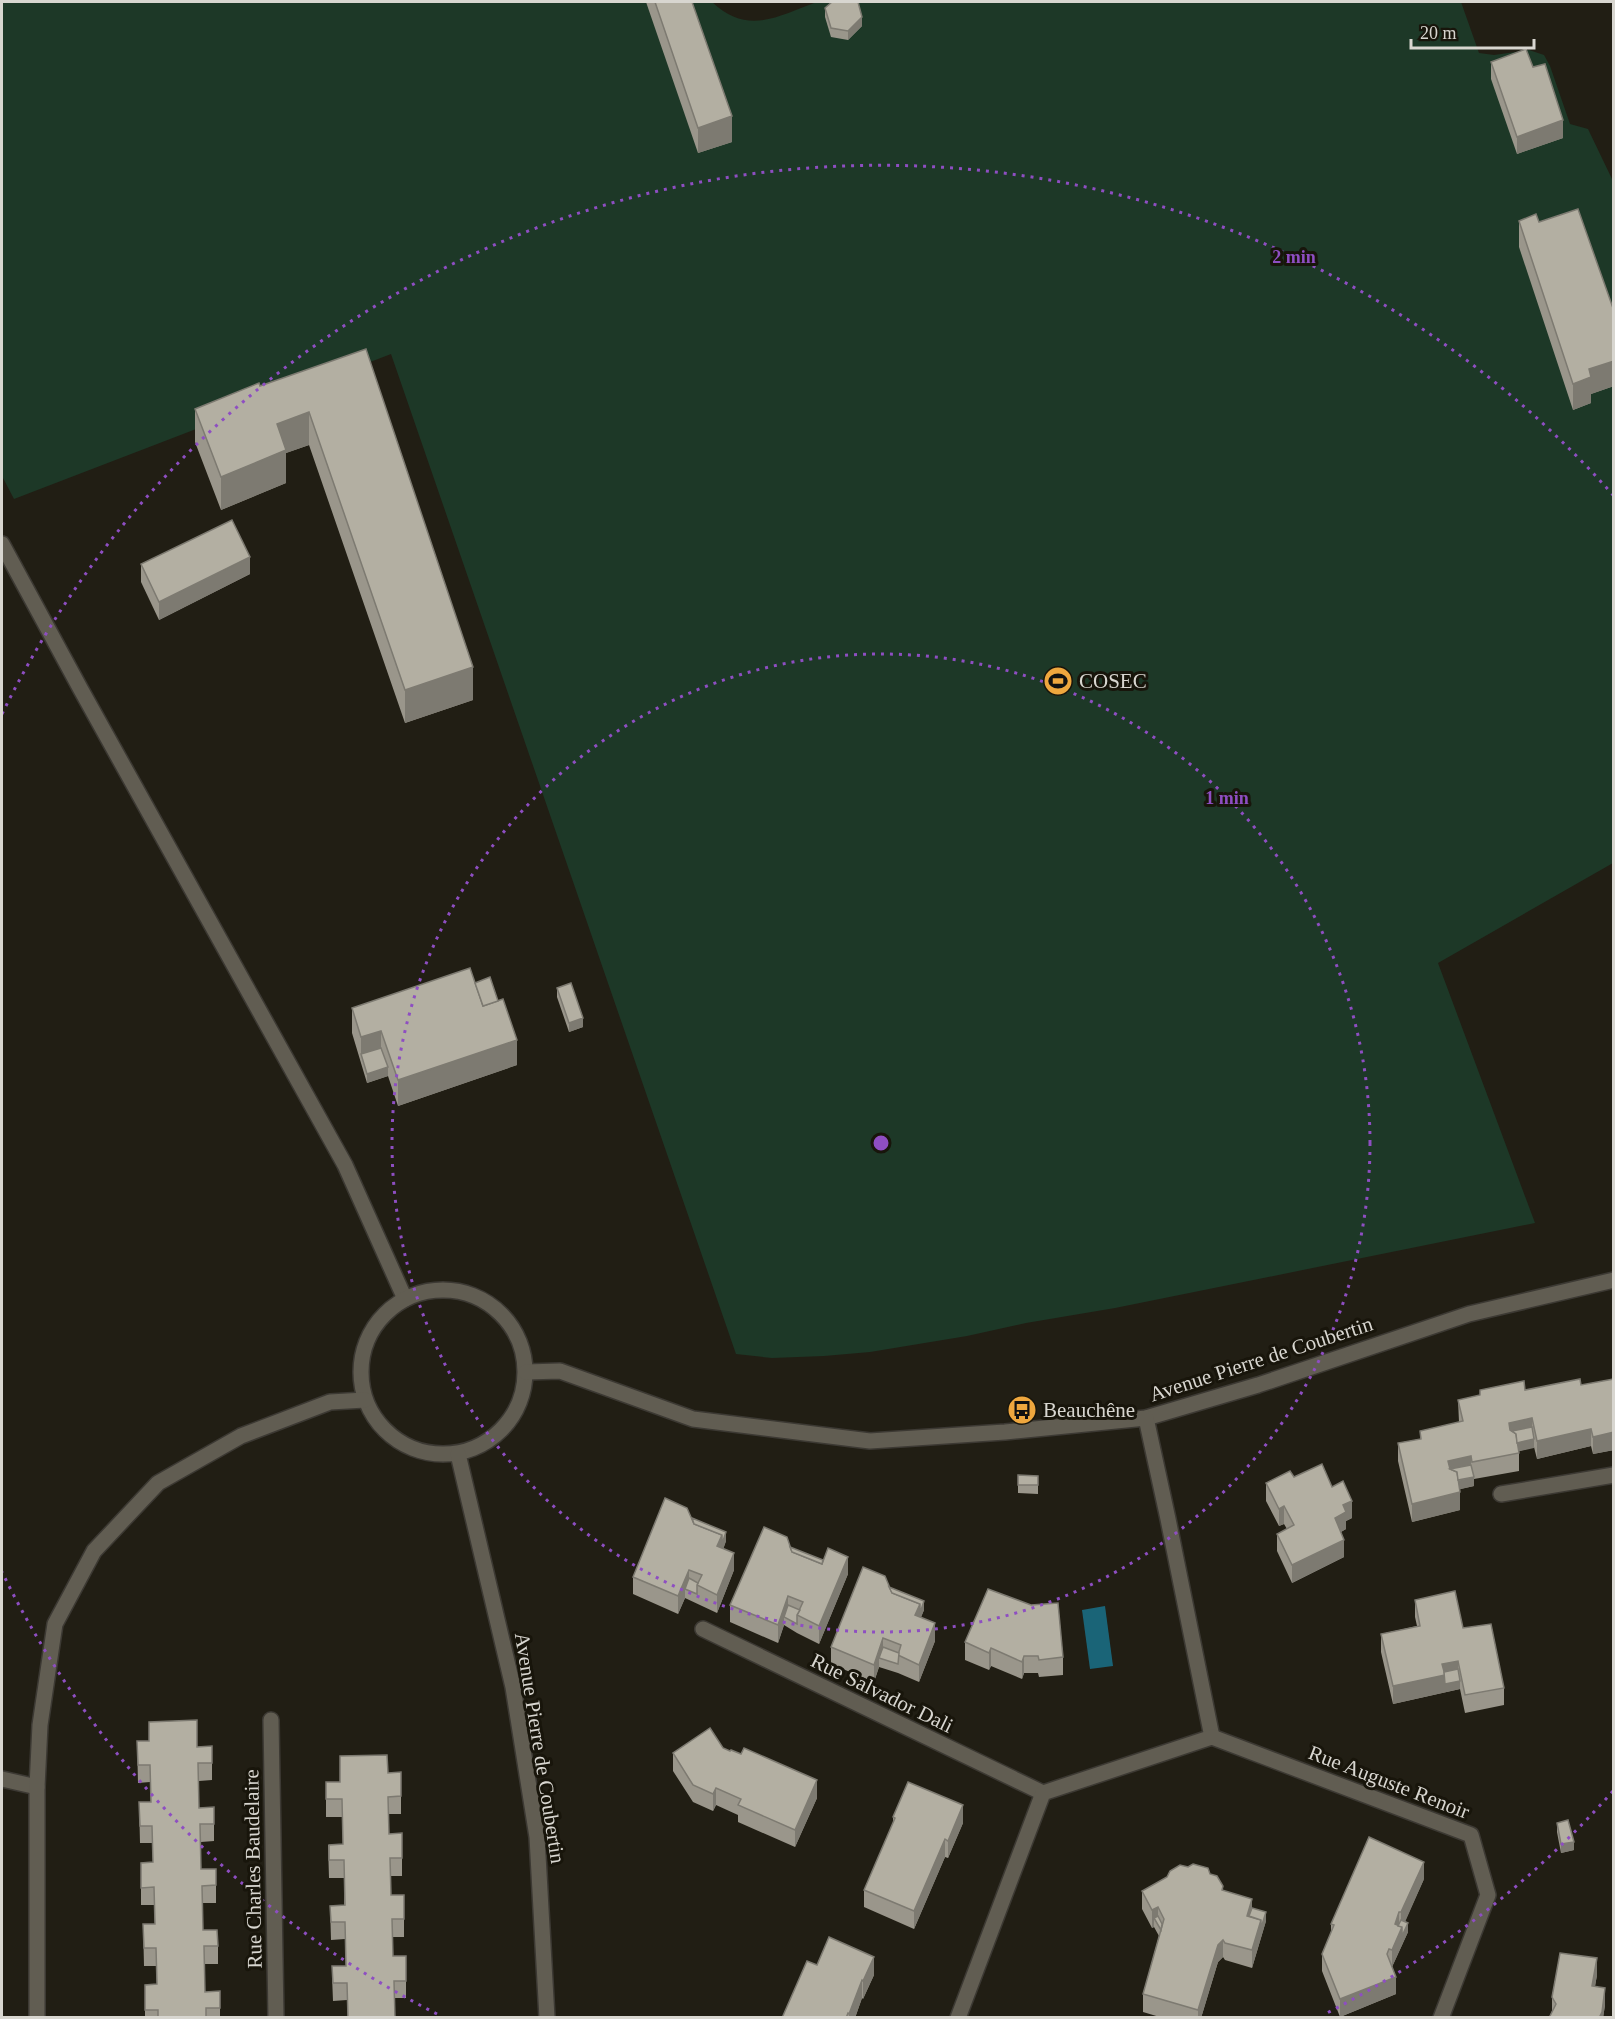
<svg xmlns="http://www.w3.org/2000/svg" width="1615" height="2019" font-family="Georgia,serif">
<style>
.green{fill:#1d3827}
.water{fill:#1a6477}
.lines{fill:none;stroke-linecap:round;stroke-linejoin:round}
.minor-casing{stroke:#3c3933;stroke-width:18}
.minor{stroke:#615d52;stroke-width:15}
.wall{fill:#9a968b}
.shaded-wall{fill:#7d7a71}
.building{fill:#b3afa2;stroke:#7d7a71;stroke-width:1.5}
.ring{fill:none;stroke:#8e4ec2;stroke-width:3;stroke-dasharray:3 6}
.labels{text-anchor:middle;stroke-width:6;stroke-linejoin:round;paint-order:stroke}
.poi-label{font-size:21px;fill:#d8d6d0;stroke:#18150b;text-anchor:start}
.street-label{font-size:21px;fill:#d8d6d0;stroke:#18150b}
.centre{fill:#8e4ec2;stroke:#18150b;stroke-width:3}
.ring-label{font-size:18px;text-anchor:middle;font-weight:bold;fill:#8e4ec2;stroke:#18150b;stroke-width:6;stroke-linejoin:round;paint-order:stroke}
</style>
<rect width="100%" height="100%" fill="#211e14"/>
<path class="green" d="M2,2H712C748,36 778,16 817,2H1461L1479,53L1494,55L1529,50L1544,55L1550,66L1570,124L1588,129L1612,179H1613V863L1438,963L1535,1223L1115,1308L1026,1323L967,1336L870,1352L824,1356L772,1358L736,1354L391,354L14,499L2,476Z"/>
<polygon class="water" points="1105,1606 1113,1666 1090,1669 1082,1610"/>
<g class="lines">
<g class="minor-casing">
<g id="minor">
<polyline points="2,544 80,688 345,1165 405,1299"/>
<circle cx="443" cy="1372" r="82"/>
<polyline points="526,1372 560,1371 693,1419 870,1441 1005,1432 1146,1418 1258,1385 1469,1314 1614,1280"/>
<polyline points="1146,1418 1168,1519 1212,1737"/>
<polyline points="458,1454 513,1687 537,1837 547,2018"/>
<polyline points="1501,1494 1614,1475"/>
<polyline points="703,1629 1043,1793"/>
<polyline points="271,1720 276,2018"/>
<polyline points="2,1779 37,1787"/>
<polyline points="37,2018 37,1787 40,1725 55,1624 94,1551 158,1483 241,1436 330,1402 365,1400"/>
<polyline points="958,2018 1043,1793 1212,1737 1471,1835 1488,1895 1441,2018"/>
</g>
</g>
<use href="#minor" class="minor"/>
</g>
<g class="wall">
<polygon points="646,2 692,2 732,142 698,153"/>
<polygon points="825,8 862,26 848,40 831,37 825,17"/>
<polygon points="1491,62 1533,67 1563,138 1517,154 1491,79"/>
<polygon points="1519,221 1539,222 1614,311 1614,386 1591,394 1591,403 1573,410 1519,247"/>
<polygon points="366,349 473,700 405,723 309,445 286,453 286,483 221,510 195,442 195,409"/>
<polygon points="141,564 250,574 159,620 141,582"/>
<polygon points="475,983 517,1065 398,1106 388,1076 367,1083 352,1033 352,1008"/>
<polygon points="557,988 583,1027 569,1032 557,997"/>
<polygon points="1614,1379 1614,1450 1593,1454 1591,1446 1537,1459 1534,1447 1519,1451 1519,1471 1474,1479 1474,1486 1460,1489 1460,1510 1412,1522 1398,1461 1398,1443 1420,1439 1420,1431 1459,1422 1458,1400 1525,1390 1581,1385"/>
<polygon points="1018,1475 1038,1476 1038,1494 1018,1493"/>
<polygon points="1294,1477 1332,1487 1352,1518 1346,1521 1346,1529 1341,1532 1344,1557 1292,1583 1277,1551 1277,1534 1287,1529 1284,1524 1279,1526 1266,1501 1266,1483"/>
<polygon points="692,1518 726,1541 723,1549 734,1570 717,1613 685,1598 678,1614 633,1594 633,1577"/>
<polygon points="790,1547 848,1574 819,1644 797,1633 784,1625 778,1643 730,1622 730,1605"/>
<polygon points="889,1587 924,1610 921,1617 935,1641 919,1682 898,1673 879,1667 874,1682 831,1664 831,1647"/>
<polygon points="1415,1600 1463,1628 1504,1688 1504,1705 1465,1713 1460,1689 1393,1704 1381,1652 1381,1634 1417,1626 1415,1617"/>
<polygon points="965,1642 1063,1657 1063,1675 1039,1677 1038,1673 1024,1673 1022,1679 991,1666 989,1670 965,1660"/>
<polygon points="137,1741 197,1747 212,1746 212,1780 199,1781 199,1808 214,1807 214,1841 201,1842 201,1869 216,1885 216,1903 202,1903 203,1930 218,1946 218,1964 204,1964 205,1992 220,2008 220,2018 145,2018 145,1985 157,1984 156,1966 144,1966 143,1924 155,1924 154,1905 141,1905 141,1863 153,1862 152,1843 140,1843 139,1802 151,1802 150,1782 138,1783"/>
<polygon points="723,1748 817,1798 795,1847 738,1822 738,1815 716,1805 713,1811 693,1802 673,1771 673,1753"/>
<polygon points="401,1772 401,1814 389,1814 389,1834 402,1833 402,1876 391,1876 391,1895 404,1895 404,1937 393,1937 393,1956 406,1956 406,1998 394,1998 348,2018 347,2000 333,2001 332,1976 346,1966 345,1939 331,1940 330,1906 344,1905 344,1878 329,1878 328,1845 343,1844 342,1817 326,1817 326,1792 340,1782 388,1773"/>
<polygon points="893,1817 963,1823 948,1858 945,1857 914,1929 864,1907 864,1890 893,1824"/>
<polygon points="1557,1823 1574,1850 1561,1853 1557,1832"/>
<polygon points="1210,1874 1223,1891 1252,1908 1266,1921 1252,1968 1225,1960 1223,1957 1218,1962 1201,2018 1163,2018 1143,2012 1143,1994 1159,1936 1154,1927 1152,1928 1142,1909 1142,1891"/>
<polygon points="1424,1879 1405,1921 1408,1932 1392,1967 1396,1994 1340,2017 1322,1971 1322,1954 1331,1932 1331,1924"/>
<polygon points="817,1965 874,1975 863,1999 862,1998 855,2018 782,2018"/>
<polygon points="1597,1975 1595,1986 1605,2005 1603,2018 1549,2018 1552,2011 1552,1997"/>
</g>
<g class="shaded-wall">
<polygon points="862,17 862,26 848,40 848,31"/>
<polygon points="732,116 732,142 698,153 698,128"/>
<polygon points="1563,120 1563,138 1517,154 1517,137"/>
<polygon points="1614,361 1614,386 1591,394 1591,403 1573,410 1573,384 1589,369"/>
<polygon points="309,412 309,445 286,453 286,483 221,510 221,477 277,424"/>
<polygon points="250,557 250,574 159,620 159,602"/>
<polygon points="473,667 473,700 405,723 405,690"/>
<polygon points="583,1018 583,1027 569,1032 569,1023"/>
<polygon points="381,1031 381,1057 361,1054 361,1063 361,1037"/>
<polygon points="517,1040 517,1065 398,1106 398,1080"/>
<polygon points="388,1067 388,1076 367,1083 367,1074"/>
<polygon points="1532,1418 1532,1436 1512,1440 1509,1423"/>
<polygon points="1591,1429 1591,1446 1537,1459 1537,1441"/>
<polygon points="1614,1432 1614,1450 1593,1454 1593,1437"/>
<polygon points="1534,1439 1534,1448 1516,1452 1516,1443"/>
<polygon points="1471,1456 1471,1474 1450,1478 1448,1461"/>
<polygon points="1474,1477 1474,1486 1457,1490 1457,1481"/>
<polygon points="1460,1492 1460,1510 1412,1522 1412,1504"/>
<polygon points="1352,1501 1352,1518 1346,1521 1346,1529 1335,1535 1335,1518 1343,1505"/>
<polygon points="1284,1506 1284,1524 1279,1526 1279,1509"/>
<polygon points="726,1532 726,1541 722,1553 722,1544"/>
<polygon points="722,1535 722,1553 717,1546"/>
<polygon points="1344,1540 1344,1557 1292,1583 1292,1565"/>
<polygon points="734,1553 734,1570 717,1613 717,1595"/>
<polygon points="848,1557 848,1574 819,1644 819,1626"/>
<polygon points="689,1570 689,1587 685,1589 685,1598 678,1614 678,1596"/>
<polygon points="788,1596 788,1614 784,1617 784,1625 778,1643 778,1625"/>
<polygon points="924,1601 924,1610 915,1632 915,1615 920,1604"/>
<polygon points="935,1623 935,1641 919,1682 919,1665"/>
<polygon points="883,1638 883,1656 879,1658 879,1667 874,1682 874,1665"/>
<polygon points="991,1648 991,1666 989,1670 989,1653"/>
<polygon points="1024,1656 1024,1673 1022,1679 1022,1662"/>
<polygon points="1458,1661 1458,1678 1460,1681 1460,1689 1393,1704 1393,1686 1442,1664"/>
<polygon points="817,1780 817,1798 795,1847 795,1830"/>
<polygon points="716,1788 716,1805 713,1811 713,1794"/>
<polygon points="963,1805 963,1823 948,1858 948,1841"/>
<polygon points="945,1839 945,1857 914,1929 914,1911"/>
<polygon points="1574,1842 1574,1850 1561,1853 1561,1844"/>
<polygon points="1424,1862 1424,1879 1402,1929 1408,1923 1408,1932 1392,1967 1392,1950 1401,1928 1401,1912"/>
<polygon points="1252,1899 1252,1917 1247,1916"/>
<polygon points="1158,1907 1158,1925 1154,1918 1154,1927 1152,1928 1152,1910"/>
<polygon points="1266,1912 1266,1921 1252,1968 1252,1950 1261,1920"/>
<polygon points="1399,1912 1399,1929 1395,1924"/>
<polygon points="1223,1940 1223,1957 1218,1962 1201,2018 1198,2018 1198,2010 1218,1945"/>
<polygon points="874,1957 874,1975 863,1999 863,1981"/>
<polygon points="1597,1958 1597,1975 1592,2004 1592,1986"/>
<polygon points="1396,1977 1396,1994 1340,2017 1340,1999"/>
<polygon points="862,1980 862,1998 855,2018 849,2018 849,2014"/>
<polygon points="1605,1988 1605,2005 1603,2018 1599,2018"/>
</g>
<g class="building">
<polygon points="655,2 692,2 732,116 698,128"/>
<polygon points="832,2 858,2 862,17 848,31 831,28 825,8"/>
<polygon points="1526,49 1533,67 1545,64 1563,120 1517,137 1491,62"/>
<polygon points="1578,209 1614,311 1614,361 1589,369 1591,377 1573,384 1519,221 1536,214 1539,222"/>
<polygon points="366,349 473,667 405,690 309,412 277,424 286,450 221,477 195,409 259,383 260,386"/>
<polygon points="232,520 250,557 159,602 141,564"/>
<polygon points="470,968 483,1006 503,999 517,1040 398,1080 381,1031 361,1037 352,1008"/>
<polygon points="490,977 498,1001 483,1006 475,983"/>
<polygon points="571,983 583,1018 569,1023 557,988"/>
<polygon points="381,1048 388,1067 367,1074 361,1054"/>
<polygon points="1580,1379 1581,1385 1614,1379 1614,1432 1593,1437 1591,1429 1537,1441 1532,1418 1509,1423 1510,1430 1516,1434 1519,1453 1472,1462 1471,1456 1448,1461 1450,1469 1457,1472 1460,1492 1412,1504 1398,1443 1421,1439 1420,1431 1463,1421 1458,1400 1480,1395 1480,1390 1524,1381 1525,1390"/>
<polygon points="1532,1427 1534,1439 1517,1443 1516,1434 1512,1431"/>
<polygon points="1322,1464 1332,1487 1343,1481 1352,1501 1343,1505 1346,1512 1335,1518 1344,1540 1292,1565 1277,1534 1294,1525 1284,1506 1279,1509 1266,1483 1290,1471 1294,1477"/>
<polygon points="1471,1465 1474,1477 1458,1480 1457,1472 1450,1469"/>
<polygon points="1018,1475 1038,1476 1038,1485 1018,1485"/>
<polygon points="665,1498 687,1508 694,1524 722,1535 717,1546 734,1553 717,1595 697,1585 702,1575 689,1570 678,1596 633,1577"/>
<polygon points="692,1518 726,1532 722,1544 722,1535 694,1524"/>
<polygon points="764,1527 787,1537 792,1552 822,1564 828,1548 848,1557 819,1626 797,1615 803,1602 788,1596 778,1625 730,1605"/>
<polygon points="790,1547 823,1560 822,1564 792,1552"/>
<polygon points="863,1567 885,1576 892,1593 920,1604 915,1615 935,1623 919,1665 898,1655 901,1645 883,1638 874,1665 831,1647"/>
<polygon points="689,1578 698,1583 697,1585 697,1594 685,1589"/>
<polygon points="889,1587 924,1601 920,1613 920,1604 892,1593"/>
<polygon points="988,1589 1031,1605 1058,1603 1063,1657 1039,1660 1038,1656 1024,1656 1022,1662 991,1648 989,1653 965,1642"/>
<polygon points="1455,1591 1463,1628 1491,1624 1504,1688 1465,1695 1458,1661 1442,1664 1445,1675 1393,1686 1381,1634 1420,1626 1415,1600"/>
<polygon points="788,1605 800,1610 797,1615 797,1624 784,1617"/>
<polygon points="883,1647 899,1653 898,1664 879,1658"/>
<polygon points="1458,1669 1460,1681 1445,1684 1444,1672"/>
<polygon points="197,1720 197,1747 212,1746 212,1763 198,1763 199,1808 214,1807 214,1824 200,1824 201,1869 216,1869 216,1885 202,1886 203,1930 217,1930 218,1946 204,1946 205,1992 220,1991 220,2008 206,2008 206,2018 158,2018 158,2010 145,2010 145,1985 157,1984 156,1948 144,1948 143,1924 155,1924 154,1887 141,1888 141,1863 153,1862 152,1826 140,1826 139,1802 151,1802 150,1765 138,1765 137,1741 149,1741 149,1722"/>
<polygon points="710,1728 723,1748 730,1751 731,1750 741,1754 744,1748 817,1780 795,1830 738,1805 741,1799 716,1788 713,1794 693,1785 673,1753"/>
<polygon points="387,1755 388,1773 401,1772 401,1796 388,1797 389,1834 402,1833 402,1858 390,1858 391,1895 404,1895 404,1919 392,1919 393,1956 406,1956 406,1981 394,1981 395,2018 348,2018 347,1983 333,1983 332,1966 346,1966 345,1922 331,1922 330,1906 345,1905 344,1860 329,1860 329,1845 343,1844 342,1799 326,1799 326,1782 340,1782 340,1756"/>
<polygon points="908,1782 963,1805 948,1841 945,1839 914,1911 864,1890 895,1818 893,1817"/>
<polygon points="1568,1820 1574,1842 1561,1844 1557,1823"/>
<polygon points="1369,1837 1424,1862 1401,1912 1399,1912 1395,1924 1402,1927 1392,1950 1389,1949 1387,1954 1396,1977 1340,1999 1322,1954 1334,1925 1331,1924"/>
<polygon points="1193,1864 1208,1868 1210,1874 1217,1876 1223,1886 1222,1890 1252,1899 1247,1916 1261,1920 1252,1950 1225,1943 1223,1940 1218,1945 1198,2010 1143,1994 1164,1919 1158,1907 1152,1910 1142,1891 1167,1877 1170,1871 1180,1865 1188,1867"/>
<polygon points="1252,1908 1266,1912 1261,1928 1261,1920 1249,1916"/>
<polygon points="1158,1916 1162,1924 1161,1930 1154,1918"/>
<polygon points="1401,1920 1408,1923 1402,1936 1402,1927 1398,1926"/>
<polygon points="829,1937 874,1957 863,1981 862,1980 849,2014 848,2013 846,2018 782,2018 807,1961 817,1965"/>
<polygon points="1560,1953 1597,1958 1592,1986 1605,1988 1602,2012 1599,2018 1549,2018 1556,2004 1552,1997"/>
</g>
<g class="ring">
<circle cx="881" cy="1143" r="489"/>
<path d="M1613 1791A978 978 0 0 1 1325 2014M437 2014A978 978 0 0 1 2 1572M2 714A978 978 0 0 1 1613 495"/>
</g>
<defs>
<g id="stadium-disc" transform="scale(1.5)"><circle r="9.5" fill="#efa73e" stroke="#18150b"/><path d="M0-5a6.5 5 0 1 0 0 10a6.5 5 0 1 0 0-10ZM-3.5-1.8h7v3.6h-7Z" fill="#111"/></g>
<g id="bus-disc" transform="scale(1.5)"><circle r="9.5" fill="#efa73e" stroke="#18150b"/><path d="M-5-6H5V4H4V6H2V4H-2V6H-4V4H-5ZM-3.5-4V0h7V-4ZM-3.5 1.2v1.5H-2V1.2ZM2 1.2v1.5H3.5V1.2Z" fill="#111"/></g>
</defs>
<g fill-rule="evenodd">
<use href="#stadium-disc" x="1058" y="681"/>
<use href="#bus-disc" x="1022" y="1410"/>
</g>
<g class="labels">
<g class="poi-label">
<text x="1079" y="688">COSEC</text>
<text x="1043" y="1417">Beauchêne</text>
</g>
<g class="street-label">
<text transform="translate(1261 1359) rotate(-18)" y="7">Avenue Pierre de Coubertin</text>
<text transform="translate(882 1693) rotate(26)" y="7">Rue Salvador Dali</text>
<text transform="translate(540 1748) rotate(81)" y="7">Avenue Pierre de Coubertin</text>
<text transform="translate(1389 1782) rotate(21)" y="7">Rue Auguste Renoir</text>
<text transform="translate(253 1869) rotate(-91)" y="7">Rue Charles Baudelaire</text>
</g>
</g>
<circle cx="881" cy="1143" r="9" class="centre"/>
<g class="ring-label">
<text x="1294" y="263">2 min</text>
<text x="1227" y="804">1 min</text>
</g>
<rect width="1615" height="2019" fill="none" stroke="#d8d6d0" stroke-width="6"/>
<path d="M1411 39v9h123v-9" fill="none" stroke="#d8d6d0" stroke-width="3"/>
<text x="1420" y="39" font-size="18" fill="#d8d6d0" stroke="#18150b" stroke-width="4.5" paint-order="stroke">20 m</text>
</svg>
